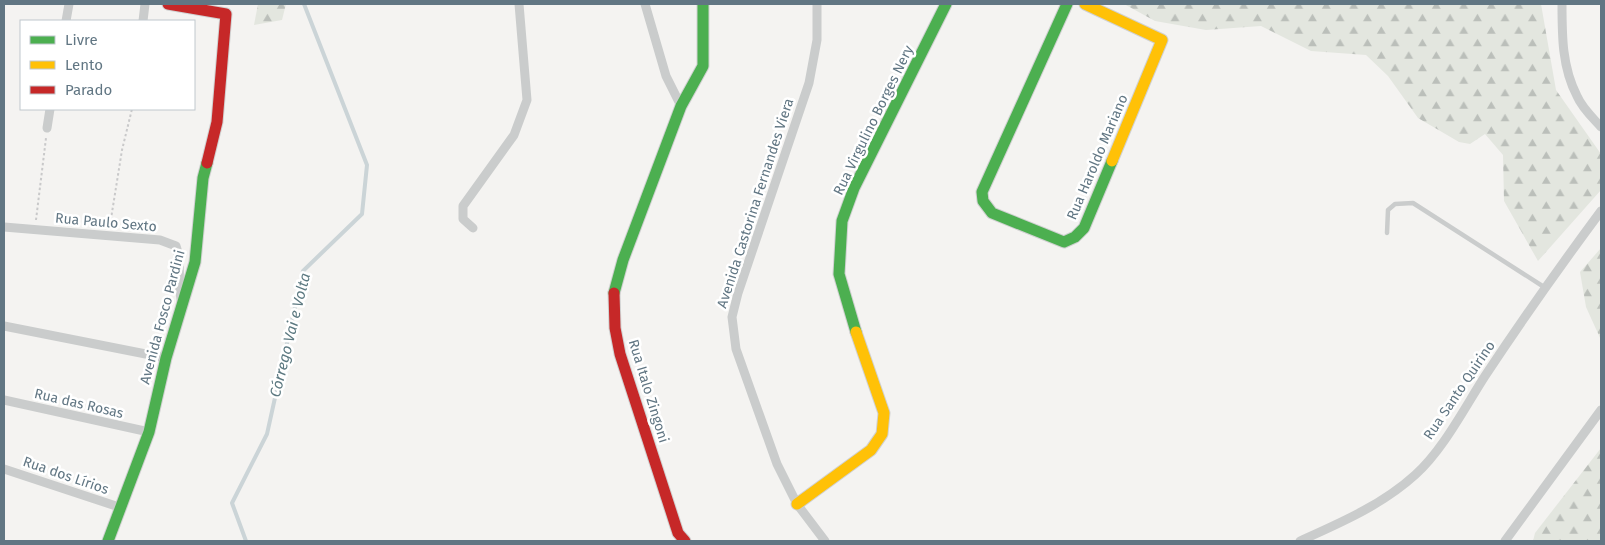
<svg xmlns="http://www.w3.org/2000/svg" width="1605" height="545" font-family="'Fira Sans',sans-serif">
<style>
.forest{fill:url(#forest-firs)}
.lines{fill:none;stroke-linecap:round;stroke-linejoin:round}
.stream{stroke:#cbd4d7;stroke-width:4}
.fast-casing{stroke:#d0d1d1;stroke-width:13}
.slow-casing{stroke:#d0d1d1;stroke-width:13}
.jam-casing{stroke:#d0d1d1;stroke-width:13}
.path{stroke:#c9c9ca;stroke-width:2;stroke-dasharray:2.5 2.5;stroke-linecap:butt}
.lane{stroke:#cacccc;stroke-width:4.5}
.street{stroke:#cacccc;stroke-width:9}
.fast{stroke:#4caf50;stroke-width:11}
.slow{stroke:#ffc107;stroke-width:11}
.jam{stroke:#c62828;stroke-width:11}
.labels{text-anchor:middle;stroke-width:5;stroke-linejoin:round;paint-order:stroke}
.street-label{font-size:14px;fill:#617683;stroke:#fff}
.water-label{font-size:15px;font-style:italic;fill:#5c7981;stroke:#fff}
</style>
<defs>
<pattern id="forest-firs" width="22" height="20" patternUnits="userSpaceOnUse" patternTransform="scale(1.25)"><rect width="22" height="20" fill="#e3e6df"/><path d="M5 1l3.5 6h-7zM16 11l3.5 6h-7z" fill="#bbbfba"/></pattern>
</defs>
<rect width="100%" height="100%" fill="#f4f3f1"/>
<g class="forest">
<polygon points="258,4 286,4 282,20 254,25"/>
<polygon points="1124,4 1541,4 1556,90 1601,154 1601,190 1538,261 1504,201 1503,155 1485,134 1470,144 1459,142 1418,118 1388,76 1366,55 1311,51 1261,26 1206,30 1155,21"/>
<polygon points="1601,248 1601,340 1586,307 1580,272"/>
<polygon points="1601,448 1601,541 1533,541 1535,533"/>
</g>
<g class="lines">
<polyline class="stream" points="246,541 232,503 267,434 303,271 362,214 367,165 304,4"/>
<g class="fast-casing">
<g id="fast">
<polyline points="1067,4 982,192 983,201 992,213 1064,242 1075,237 1084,228 1112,161"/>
<polyline points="614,293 623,260 681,106 703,66 703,4"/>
<polyline points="856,332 839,274 842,221 854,188 946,4"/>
<polyline points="108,541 149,432 166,358 195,262 203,178 207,163"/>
</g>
</g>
<g class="slow-casing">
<g id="slow">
<polyline points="1085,4 1162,40 1112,161"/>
<polyline points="797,504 871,450 882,434 884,413 856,332"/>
</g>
</g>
<g class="jam-casing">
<g id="jam">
<polyline points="168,4 226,14 217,122 207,163"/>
<polyline points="614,293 615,328 620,354 678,533 685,541"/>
</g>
</g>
<g class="path">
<polyline points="36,220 46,138"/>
<polyline points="110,225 122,150 132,109"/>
</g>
<polyline class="lane" points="1387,233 1388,210 1395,204 1413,203 1544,287"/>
<g class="street">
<polyline points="645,4 666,76 681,106"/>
<polyline points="817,4 817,40 809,83 738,293 732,317 736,349 777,464 797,504 825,541"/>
<path d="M1562,4C1562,36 1562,67 1577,96C1582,108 1593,118 1601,127"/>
<polyline points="66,21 69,4"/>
<polyline points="143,21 145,4"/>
<polyline points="47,128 50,109"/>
<path d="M4,227L160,240L176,246C183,264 176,284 182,303"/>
<polyline points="473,228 463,219 463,206 514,135 527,100 519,4"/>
<polyline points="4,326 166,358"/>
<polyline points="4,400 149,432"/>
<polyline points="4,469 119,507"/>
<path d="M1300,541C1340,523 1382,505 1415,475C1443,450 1465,407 1485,376C1522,320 1561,265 1601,211"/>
<polyline points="1505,541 1601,410"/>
</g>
<use href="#fast" class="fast"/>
<use href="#slow" class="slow"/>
<use href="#jam" class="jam"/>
</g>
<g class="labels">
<g class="street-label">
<text transform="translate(873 120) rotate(-64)" y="5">Rua Virgulino Borges Nery</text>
<text transform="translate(1097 157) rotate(-67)" y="5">Rua Haroldo Mariano</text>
<text transform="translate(755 203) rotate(-72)" y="5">Avenida Castorina Fernandes Viera</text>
<text transform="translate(106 222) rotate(5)" y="5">Rua Paulo Sexto</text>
<text transform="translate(162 317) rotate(-75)" y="5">Avenida Fosco Pardini</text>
<text transform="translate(1459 390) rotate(-56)" y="5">Rua Santo Quirino</text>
<text transform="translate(649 391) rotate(73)" y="5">Rua Italo Zingoni</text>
<text transform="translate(79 403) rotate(13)" y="5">Rua das Rosas</text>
<text transform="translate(66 475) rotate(19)" y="5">Rua dos Lírios</text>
</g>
<g class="water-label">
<text transform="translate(290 335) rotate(-76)" y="5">Córrego Vai e Volta</text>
</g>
</g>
<rect width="1605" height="545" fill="none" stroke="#617683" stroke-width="10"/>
<rect x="20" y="20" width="175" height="90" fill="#ffffff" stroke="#c0c8cd"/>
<rect x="30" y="36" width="25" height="8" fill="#4caf50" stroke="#c0c8cd"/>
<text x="65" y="45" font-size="15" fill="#617683">Livre</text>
<rect x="30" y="61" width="25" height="8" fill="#ffc107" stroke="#c0c8cd"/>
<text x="65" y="70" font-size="15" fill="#617683">Lento</text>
<rect x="30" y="86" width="25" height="8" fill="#c62828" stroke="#c0c8cd"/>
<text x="65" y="95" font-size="15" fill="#617683">Parado</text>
</svg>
